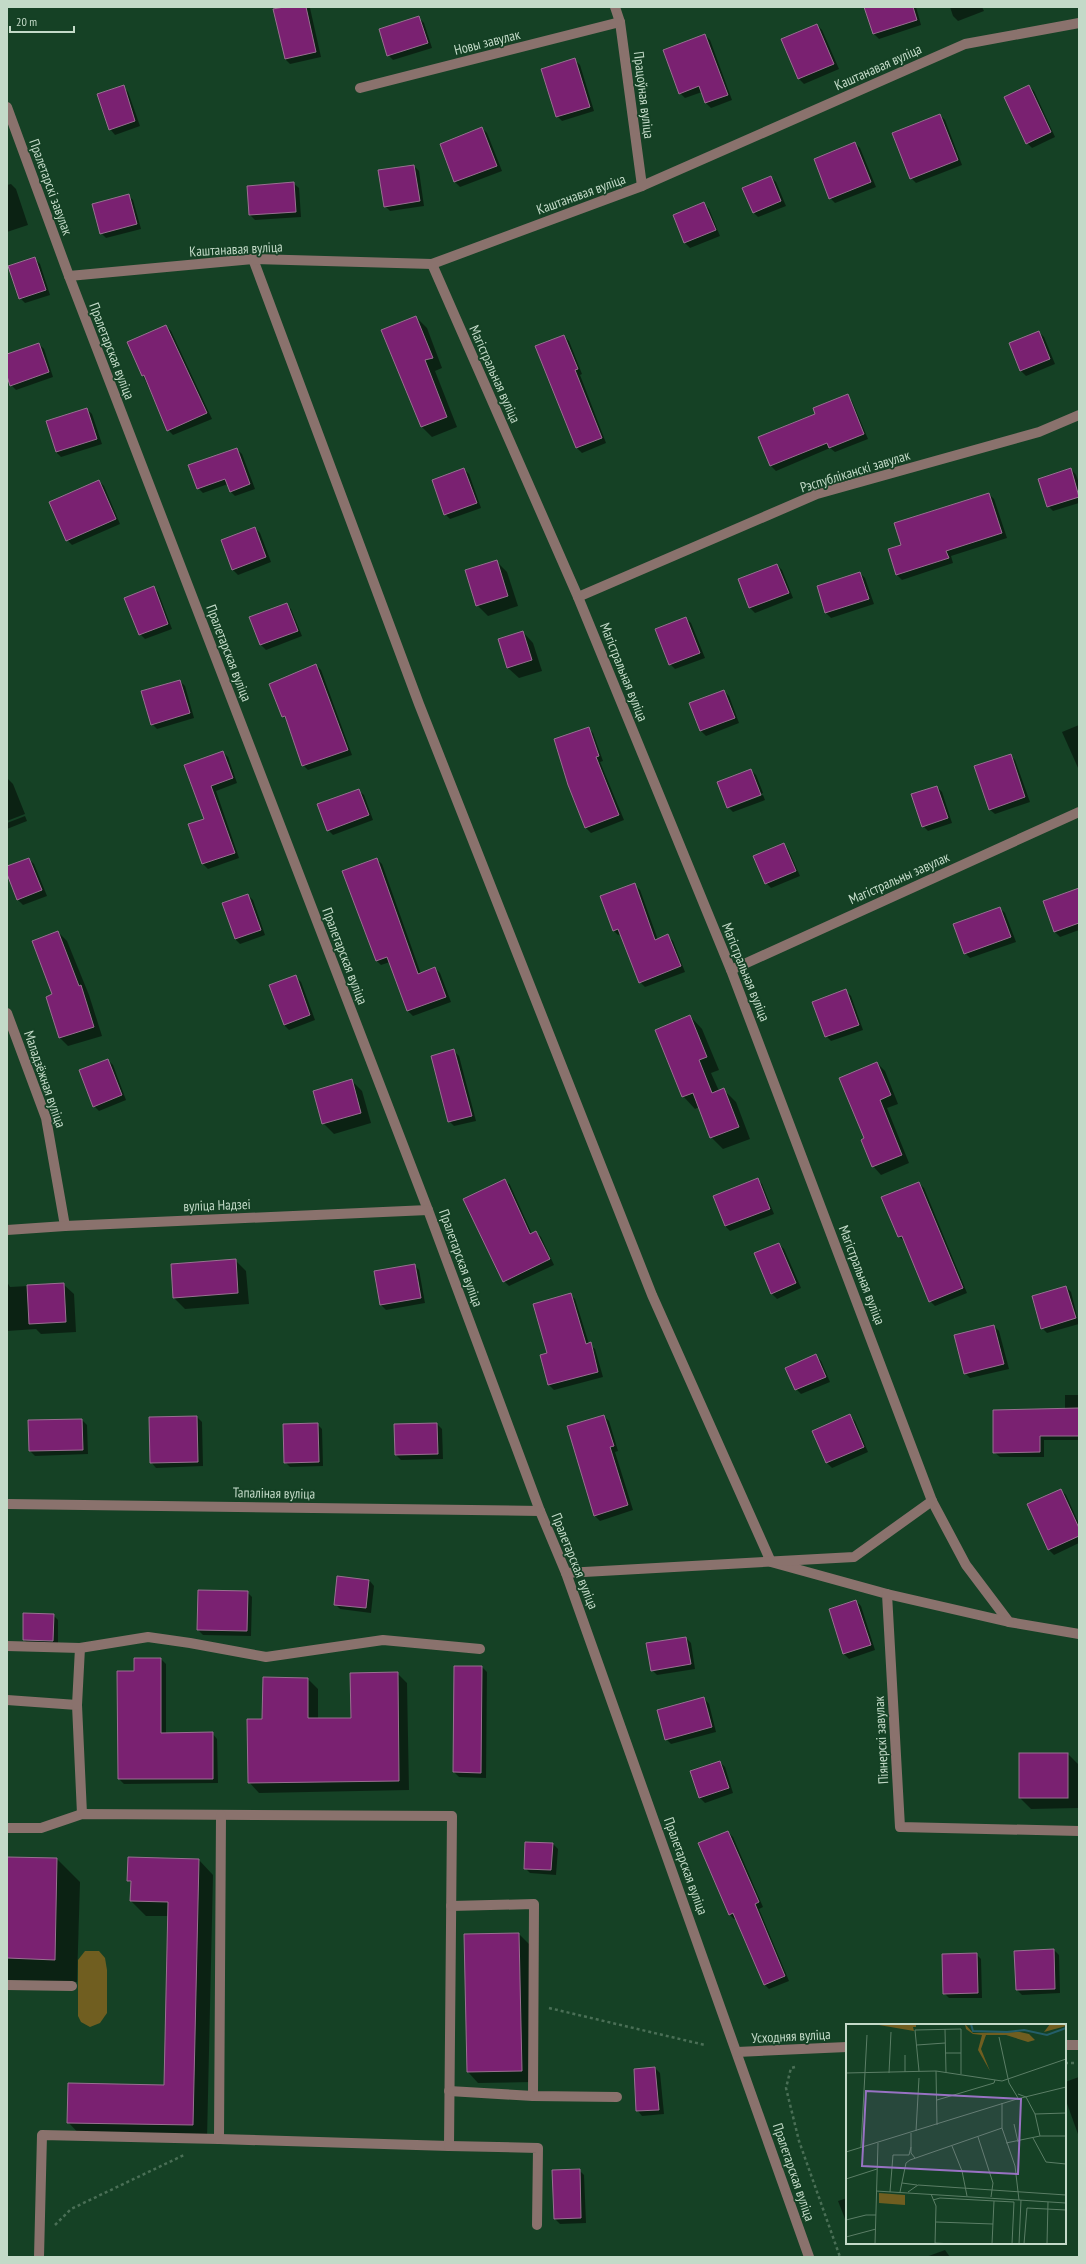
<svg xmlns="http://www.w3.org/2000/svg" width="1086" height="2264" font-family="'PT Sans Narrow',sans-serif">
<style>
.green{fill:#705e20}
.shadow{fill:#0007}
.building{fill:#7a2171;stroke:#997091}
.lines{fill:none;stroke-linecap:round;stroke-linejoin:round}
.path{stroke:#4a6f56;stroke-width:2.5;stroke-dasharray:3 3;stroke-linecap:butt}
.minor{stroke:#8a726d;stroke-width:10}
.labels{text-anchor:middle;stroke-width:3.5;stroke-linejoin:round;paint-order:stroke}
.street-label{font-size:14px;fill:#c3dac8;stroke:#154125}
.inset-river{fill:none;stroke:#245e69;stroke-width:2}
.inset-road{fill:none;stroke:#5b7e66;stroke-width:1}
.view{fill:#9872c3;fill-opacity:0.15;stroke:#9872c3;stroke-width:2}
.inset-edge{fill:none;stroke:#c3dac8;stroke-width:2}
</style>
<rect width="100%" height="100%" fill="#154125"/>
<polygon class="green" points="85,1951 99,1951 105,1958 107,1970 107,2013 100,2023 90,2027 81,2022 78,2016 78,1960"/>
<g class="shadow">
<polygon points="288,7 310,8 321,57 290,64 285,59"/>
<polygon points="865,7 916,7 921,25 879,39 874,34"/>
<polygon points="950,7 982,7 984,11 958,21 953,16"/>
<polygon points="419,18 424,23 432,48 393,60 388,55"/>
<polygon points="817,25 822,30 839,69 804,84 799,79 782,39"/>
<polygon points="705,35 710,40 732,100 711,108 706,103 702,92 685,98 680,93"/>
<polygon points="575,60 580,65 594,111 562,121 557,116"/>
<polygon points="123,86 128,92 140,126 115,135 110,129"/>
<polygon points="1029,86 1034,91 1055,137 1032,148 1027,143"/>
<polygon points="940,115 945,120 962,165 916,183 911,178"/>
<polygon points="482,128 487,133 502,171 460,187 455,182 441,144"/>
<polygon points="855,143 860,148 876,187 835,203 830,198"/>
<polygon points="414,166 419,171 424,206 390,211 385,206"/>
<polygon points="771,177 776,182 786,206 758,217 753,212"/>
<polygon points="293,183 299,188 301,217 255,220 250,215 248,187"/>
<polygon points="11,184 16,189 28,225 7,232 7,185"/>
<polygon points="128,195 133,200 141,229 106,238 101,233"/>
<polygon points="704,204 709,209 720,236 690,248 685,243 674,216"/>
<polygon points="35,259 40,264 50,295 25,303 20,298"/>
<polygon points="416,317 427,328 442,368 435,371 457,427 432,437 422,427 382,330"/>
<polygon points="166,326 171,331 212,419 173,435 168,430 128,343"/>
<polygon points="1039,332 1044,337 1055,364 1026,376 1021,371 1010,344"/>
<polygon points="564,336 569,341 582,374 580,375 606,443 582,453 577,448"/>
<polygon points="39,344 44,349 53,377 16,390 11,385 7,373 7,355"/>
<polygon points="847,396 852,401 868,439 835,452 830,448 776,471 771,466"/>
<polygon points="87,409 92,414 102,444 61,457 56,452"/>
<polygon points="237,449 242,454 255,489 235,496 230,491 228,484 203,493 198,488"/>
<polygon points="464,469 469,474 481,508 450,519 445,514"/>
<polygon points="1071,469 1076,475 1079,483 1079,503 1053,511 1048,506"/>
<polygon points="99,481 104,486 120,524 72,545 67,540"/>
<polygon points="989,494 994,499 1007,538 951,556 953,563 902,580 897,575 889,550 903,546"/>
<polygon points="255,528 260,533 271,562 238,575 233,570 222,541"/>
<polygon points="496,561 507,572 518,606 488,616 477,605"/>
<polygon points="777,565 782,570 793,598 755,613 750,608 740,580"/>
<polygon points="860,573 865,578 874,604 831,618 826,613 818,587"/>
<polygon points="153,587 158,592 172,629 145,639 140,634"/>
<polygon points="286,604 291,609 302,636 266,650 261,645"/>
<polygon points="686,618 691,623 705,658 675,669 670,664"/>
<polygon points="523,632 533,643 542,671 519,678 508,668"/>
<polygon points="316,665 321,670 352,755 308,770 303,765 287,720 283,716"/>
<polygon points="180,681 185,686 194,718 157,729 152,724"/>
<polygon points="724,691 729,696 739,723 706,736 701,731 690,704"/>
<polygon points="1079,725 1079,770 1062,732"/>
<polygon points="588,728 593,733 603,761 600,762 624,820 591,833 586,828 555,740"/>
<polygon points="223,752 228,757 237,783 216,791 239,858 208,869 203,864 189,825 205,819 186,765"/>
<polygon points="1010,755 1015,760 1030,802 995,814 989,809"/>
<polygon points="751,770 756,775 763,793 729,806 729,808 763,795 765,800 733,812 728,807"/>
<polygon points="8,779 13,784 25,814 7,821"/>
<polygon points="937,787 942,792 952,823 928,831 923,826"/>
<polygon points="358,790 364,795 373,820 333,835 328,830"/>
<polygon points="25,816 27,821 7,829 7,823"/>
<polygon points="783,844 788,849 800,876 771,888 766,883"/>
<polygon points="29,859 34,864 47,896 23,905 18,900 7,868"/>
<polygon points="377,859 382,864 421,974 435,968 440,973 451,1002 413,1016 408,1011 390,962 381,965 376,960"/>
<polygon points="635,885 640,890 658,940 668,936 673,941 685,972 645,987 640,982 622,934 618,935 613,930"/>
<polygon points="1079,890 1079,930 1060,937 1055,932 1045,902"/>
<polygon points="248,895 253,900 265,935 240,944 235,939"/>
<polygon points="1000,908 1005,913 1016,942 970,958 965,953"/>
<polygon points="58,932 67,941 89,995 102,1036 68,1046 60,1038 54,995"/>
<polygon points="296,977 301,982 315,1020 289,1030 284,1025"/>
<polygon points="846,991 851,996 863,1030 831,1041 826,1036"/>
<polygon points="690,1016 702,1029 719,1070 711,1073 719,1091 723,1089 736,1102 750,1139 723,1149 711,1137 699,1107 695,1109 683,1096"/>
<polygon points="454,1051 459,1056 476,1121 454,1126 449,1121"/>
<polygon points="108,1060 113,1065 126,1100 99,1111 94,1106"/>
<polygon points="877,1063 885,1071 898,1104 887,1108 909,1163 881,1175 873,1166 865,1139"/>
<polygon points="352,1081 362,1091 371,1123 334,1134 323,1123"/>
<polygon points="757,1179 762,1184 774,1214 730,1231 725,1226"/>
<polygon points="505,1180 510,1185 532,1234 536,1232 541,1237 554,1265 509,1286 504,1281"/>
<polygon points="919,1183 924,1188 967,1293 935,1306 930,1301 905,1241 899,1237 883,1198"/>
<polygon points="779,1244 784,1249 801,1288 777,1299 772,1294"/>
<polygon points="235,1260 246,1271 249,1304 185,1309 174,1298 172,1265"/>
<polygon points="414,1265 419,1270 425,1303 386,1310 381,1305 376,1272"/>
<polygon points="7,1282 10,1287 63,1284 74,1294 76,1332 41,1334 36,1329 7,1331"/>
<polygon points="1066,1287 1071,1292 1079,1324 1047,1333 1042,1328"/>
<polygon points="570,1294 575,1299 589,1344 595,1349 603,1377 554,1390 549,1385 549,1354"/>
<polygon points="994,1326 999,1331 1009,1369 970,1378 965,1373"/>
<polygon points="816,1356 821,1361 830,1382 801,1394 796,1389"/>
<polygon points="1065,1395 1079,1395 1079,1440 1044,1440 1044,1457 1000,1457 994,1452 1065,1410"/>
<polygon points="604,1416 609,1421 618,1451 615,1452 633,1510 600,1521 595,1516"/>
<polygon points="850,1416 855,1421 868,1452 832,1468 827,1463"/>
<polygon points="197,1417 202,1422 203,1466 156,1468 151,1462"/>
<polygon points="82,1420 87,1425 88,1454 35,1456 30,1451"/>
<polygon points="317,1424 322,1429 323,1466 290,1467 285,1462"/>
<polygon points="437,1424 442,1429 443,1459 401,1460 396,1455"/>
<polygon points="1061,1490 1066,1495 1079,1524 1079,1543 1054,1555 1049,1550 1028,1505"/>
<polygon points="369,1580 374,1586 371,1613 340,1609 335,1604"/>
<polygon points="247,1592 252,1597 251,1636 203,1635 198,1630"/>
<polygon points="856,1601 861,1606 875,1650 849,1659 844,1654"/>
<polygon points="53,1615 58,1620 58,1645 29,1645 24,1640"/>
<polygon points="686,1638 691,1643 695,1669 657,1675 652,1670"/>
<polygon points="161,1659 166,1664 166,1734 212,1733 217,1739 218,1783 124,1784 119,1779 135,1672"/>
<polygon points="455,1667 482,1667 487,1672 486,1778 459,1777 454,1772"/>
<polygon points="397,1673 407,1683 409,1790 259,1793 249,1782 263,1720 264,1678 308,1679 318,1689 318,1719 352,1719"/>
<polygon points="704,1698 709,1704 716,1732 671,1744 666,1739"/>
<polygon points="1068,1754 1078,1764 1078,1808 1031,1809 1020,1798"/>
<polygon points="720,1762 725,1767 733,1793 705,1803 700,1798 691,1772"/>
<polygon points="728,1832 733,1837 763,1907 759,1909 789,1981 769,1989 764,1984 737,1918 734,1919 729,1914"/>
<polygon points="553,1844 558,1849 556,1875 530,1873 525,1868"/>
<polygon points="7,1858 57,1859 80,1882 77,1982 7,1980"/>
<polygon points="199,1860 213,1875 207,2140 82,2137 68,2122 165,2086 169,1916 146,1916 131,1901 132,1884 128,1880"/>
<polygon points="519,1934 529,1944 532,2082 478,2083 468,2072 465,1935"/>
<polygon points="1054,1950 1059,1955 1060,1993 1022,1995 1017,1990"/>
<polygon points="976,1954 981,1959 982,1998 949,1998 944,1993"/>
<polygon points="655,2068 660,2073 664,2114 642,2116 637,2110"/>
<polygon points="1079,2077 1079,2137 1065,2098 1065,2082"/>
<polygon points="579,2170 584,2175 586,2223 560,2224 555,2219"/>
<polygon points="847,2198 847,2224 838,2201"/>
<polygon points="945,2250 950,2257 926,2257"/>
</g>
<g class="building">
<polygon points="284,7 306,7 316,52 285,59 273,9"/>
<polygon points="864,7 913,7 917,20 873,34"/>
<polygon points="419,16 428,43 387,56 379,29"/>
<polygon points="817,24 834,64 798,79 781,39"/>
<polygon points="705,34 728,95 705,103 699,86 679,94 663,50"/>
<polygon points="575,58 590,107 556,117 541,69"/>
<polygon points="124,85 135,121 109,130 97,94"/>
<polygon points="1029,85 1051,132 1026,144 1004,97"/>
<polygon points="940,114 958,160 910,179 892,133"/>
<polygon points="482,127 497,166 454,182 440,144"/>
<polygon points="855,142 871,182 829,199 814,159"/>
<polygon points="414,165 420,201 384,207 378,170"/>
<polygon points="771,176 781,201 753,213 742,188"/>
<polygon points="294,182 296,212 249,215 247,186"/>
<polygon points="129,194 137,224 100,234 92,204"/>
<polygon points="704,202 716,230 684,243 673,215"/>
<polygon points="35,257 46,290 19,299 8,266"/>
<polygon points="416,316 433,358 425,360 447,417 421,427 381,330"/>
<polygon points="166,325 207,413 167,431 144,375 142,376 127,342"/>
<polygon points="1039,331 1050,359 1020,371 1009,343"/>
<polygon points="564,335 578,369 575,370 602,438 576,448 535,346"/>
<polygon points="39,343 49,372 10,386 7,376 7,354"/>
<polygon points="848,394 864,434 829,448 827,443 770,466 758,437 815,414 813,408"/>
<polygon points="87,408 97,439 56,452 46,421"/>
<polygon points="237,448 250,484 230,492 225,479 197,489 188,465"/>
<polygon points="464,468 477,503 444,515 432,480"/>
<polygon points="1071,468 1079,497 1047,507 1038,479"/>
<polygon points="99,480 116,519 66,541 49,502"/>
<polygon points="989,493 1002,533 946,551 949,558 896,575 888,549 901,545 894,523"/>
<polygon points="255,527 266,557 232,570 221,540"/>
<polygon points="497,560 508,596 476,606 465,570"/>
<polygon points="777,564 789,593 749,608 738,579"/>
<polygon points="860,572 869,599 825,613 817,586"/>
<polygon points="154,586 168,624 139,635 124,598"/>
<polygon points="287,603 298,631 260,645 249,617"/>
<polygon points="686,617 700,653 669,665 655,629"/>
<polygon points="523,631 532,660 507,668 498,639"/>
<polygon points="316,664 348,750 302,766 285,716 282,717 269,684"/>
<polygon points="180,680 190,713 151,725 141,691"/>
<polygon points="724,690 735,718 700,731 689,703"/>
<polygon points="589,727 599,756 596,757 619,815 585,828 568,785 554,739"/>
<polygon points="223,751 233,778 211,786 235,853 202,864 188,824 204,819 184,765"/>
<polygon points="1011,754 1025,797 989,810 974,766"/>
<polygon points="751,769 761,795 727,808 717,782"/>
<polygon points="937,786 948,818 922,827 911,794"/>
<polygon points="359,789 369,815 327,831 317,804"/>
<polygon points="784,843 796,871 765,884 753,856"/>
<polygon points="29,858 42,890 17,900 7,874 7,866"/>
<polygon points="377,858 418,974 435,967 446,997 407,1011 387,957 376,961 342,871"/>
<polygon points="635,883 655,940 668,934 681,966 639,983 618,929 613,931 600,896"/>
<polygon points="1079,888 1079,923 1054,932 1043,901"/>
<polygon points="248,894 261,930 235,939 222,903"/>
<polygon points="1000,907 1011,937 964,954 953,924"/>
<polygon points="58,931 79,986 81,985 94,1027 59,1038 46,997 52,994 32,941"/>
<polygon points="296,975 310,1015 284,1025 269,985"/>
<polygon points="846,989 859,1025 825,1037 812,1002"/>
<polygon points="690,1015 707,1057 699,1060 712,1093 724,1088 739,1127 710,1138 693,1093 682,1097 655,1030"/>
<polygon points="454,1049 472,1116 448,1122 431,1056"/>
<polygon points="108,1059 122,1095 93,1107 79,1070"/>
<polygon points="877,1062 891,1095 880,1100 902,1155 872,1167 861,1140 864,1138 839,1078"/>
<polygon points="352,1079 361,1113 322,1124 313,1091"/>
<polygon points="758,1178 770,1209 725,1226 713,1196"/>
<polygon points="505,1179 530,1234 536,1231 550,1259 503,1282 463,1199"/>
<polygon points="919,1182 963,1288 929,1302 902,1236 898,1237 881,1197"/>
<polygon points="779,1243 796,1283 771,1294 754,1253"/>
<polygon points="236,1259 238,1293 173,1298 171,1264"/>
<polygon points="415,1264 421,1298 380,1305 374,1271"/>
<polygon points="64,1283 66,1322 29,1324 27,1285"/>
<polygon points="1066,1286 1076,1318 1041,1329 1032,1296"/>
<polygon points="571,1293 586,1344 591,1342 598,1372 548,1385 540,1355 547,1353 533,1304"/>
<polygon points="994,1325 1004,1364 964,1374 954,1335"/>
<polygon points="816,1354 826,1377 795,1390 785,1368"/>
<polygon points="1079,1408 1079,1436 1040,1436 1040,1452 993,1453 993,1410"/>
<polygon points="850,1414 864,1447 826,1463 812,1431"/>
<polygon points="604,1415 614,1446 610,1447 628,1505 594,1516 567,1426"/>
<polygon points="197,1416 198,1462 150,1463 149,1417"/>
<polygon points="82,1419 83,1450 29,1451 28,1420"/>
<polygon points="318,1423 319,1462 284,1463 283,1424"/>
<polygon points="437,1423 438,1454 395,1455 394,1424"/>
<polygon points="1061,1489 1079,1528 1079,1536 1048,1550 1027,1504"/>
<polygon points="337,1576 369,1580 366,1608 334,1605"/>
<polygon points="198,1590 248,1591 247,1631 197,1630"/>
<polygon points="856,1600 871,1645 843,1654 829,1609"/>
<polygon points="23,1613 54,1614 53,1641 23,1640"/>
<polygon points="686,1637 691,1664 651,1671 646,1643"/>
<polygon points="134,1658 161,1658 161,1733 213,1732 213,1779 118,1779 117,1671 134,1671"/>
<polygon points="454,1666 482,1666 481,1773 453,1772"/>
<polygon points="398,1672 399,1781 248,1783 247,1719 262,1719 263,1677 308,1678 308,1718 351,1718 350,1673"/>
<polygon points="704,1697 712,1727 665,1740 657,1710"/>
<rect x="1019" y="1753" width="49" height="45"/>
<polygon points="720,1761 729,1788 699,1798 690,1771"/>
<polygon points="728,1831 759,1902 755,1904 785,1976 764,1985 733,1913 729,1915 698,1843"/>
<polygon points="525,1842 553,1843 551,1870 524,1869"/>
<polygon points="7,1857 57,1858 55,1960 7,1958"/>
<polygon points="128,1857 199,1859 193,2125 67,2123 68,2083 164,2085 168,1902 130,1901 131,1881 127,1881"/>
<polygon points="519,1933 522,2071 467,2072 464,1934"/>
<polygon points="1054,1949 1055,1989 1016,1990 1014,1951"/>
<polygon points="977,1953 978,1993 943,1994 942,1954"/>
<polygon points="655,2067 659,2110 636,2111 634,2069"/>
<polygon points="580,2169 581,2218 554,2219 552,2170"/>
</g>
<g class="lines">
<g class="path">
<polyline points="549,2008 705,2045"/>
<polyline points="1065,2063 1077,2063"/>
<polyline points="795,2067 791,2068 786,2088 799,2141 840,2257"/>
<polyline points="55,2225 71,2209 184,2155"/>
</g>
<g class="minor">
<polyline points="615,7 620,22 642,186"/>
<polyline points="360,88 620,22"/>
<polyline points="7,107 69,276 428,1210 540,1511 566,1573 809,2257"/>
<polyline points="253,259 419,704 652,1295 771,1562 887,1594 900,1827 1079,1831"/>
<polyline points="432,264 578,597 731,970 932,1501 966,1565 1009,1622 1079,1634"/>
<polyline points="69,276 253,259 432,264 642,186 965,44 1079,23"/>
<polyline points="578,597 817,494 1039,432 1079,415"/>
<polyline points="731,970 1079,812"/>
<polyline points="7,1013 46,1118 65,1226"/>
<polyline points="7,1230 65,1226 428,1210"/>
<polyline points="7,1504 540,1511"/>
<polyline points="566,1573 854,1557 932,1501"/>
<polyline points="887,1594 1009,1622"/>
<polyline points="7,1646 80,1648 148,1637 190,1643 266,1657 383,1640 480,1649"/>
<polyline points="7,1700 77,1705 82,1814"/>
<polyline points="77,1705 80,1648"/>
<polyline points="7,1828 41,1828 82,1814 452,1816 449,2146 219,2139"/>
<polyline points="451,1906 534,1904 533,2096"/>
<polyline points="7,1985 72,1986"/>
<polyline points="1065,2045 1079,2045"/>
<polyline points="737,2052 847,2047"/>
<polyline points="449,2091 533,2096 617,2097"/>
<polyline points="449,2146 538,2148 537,2225"/>
<polyline points="39,2257 42,2135 219,2139 221,1815"/>
</g>
</g>
<g class="labels">
<g class="street-label">
<text transform="translate(487 42) rotate(-14)" y="5">Новы завулак</text>
<text transform="translate(878 67) rotate(-24)" y="5">Каштанавая вуліца</text>
<text transform="translate(644 95) rotate(83)" y="5">Працоўная вуліца</text>
<text transform="translate(51 187) rotate(70)" y="5">Пралетарскі завулак</text>
<text transform="translate(581 194) rotate(-20)" y="5">Каштанавая вуліца</text>
<text transform="translate(236 249) rotate(-3)" y="5">Каштанавая вуліца</text>
<text transform="translate(112 351) rotate(69)" y="5">Пралетарская вуліца</text>
<text transform="translate(495 374) rotate(66)" y="5">Магістральная вуліца</text>
<text transform="translate(855 471) rotate(-17)" y="5">Рэспубліканскі завулак</text>
<text transform="translate(229 653) rotate(69)" y="5">Пралетарская вуліца</text>
<text transform="translate(624 672) rotate(68)" y="5">Магістральная вуліца</text>
<text transform="translate(899 878) rotate(-24)" y="5">Магістральны завулак</text>
<text transform="translate(345 956) rotate(69)" y="5">Пралетарская вуліца</text>
<text transform="translate(746 972) rotate(68)" y="5">Магістральная вуліца</text>
<text transform="translate(45 1079) rotate(71)" y="5">Маладзёжная вуліца</text>
<text transform="translate(217 1205) rotate(-2)" y="5">вуліца Надзеі</text>
<text transform="translate(461 1258) rotate(70)" y="5">Пралетарская вуліца</text>
<text transform="translate(862 1275) rotate(69)" y="5">Магістральная вуліца</text>
<text transform="translate(274 1493) rotate(1)" y="5">Тапаліная вуліца</text>
<text transform="translate(575 1561) rotate(68)" y="5">Пралетарская вуліца</text>
<text transform="translate(881 1740) rotate(-93)" y="5">Піянерскі завулак</text>
<text transform="translate(686 1866) rotate(70)" y="5">Пралетарская вуліца</text>
<text transform="translate(791 2036) rotate(-3)" y="5">Усходняя вуліца</text>
<text transform="translate(794 2172) rotate(71)" y="5">Пралетарская вуліца</text>
</g>
</g>
<g transform="translate(846 2024)">
<rect width="220" height="220" fill="#154125"/>
<path d="M27,0H70V3H67L68,7ZM119,0L127,9L174,8L183,10L189,16L182,18L160,11H140L135,25L144,47L132,26L136,11L127,10L120,5ZM204,0H220V2L198,8ZM33,169L59,171V181L33,179Z" fill="#705e20"/>
<path class="inset-river" d="M125,0L127,7L161,8L178,6L201,11L220,4"/>
<path class="inset-road" d="M99,5L100,48M153,13L163,59L172,74M71,21L99,19M99,29H115M59,31V48M73,47L69,6L115,5V50M90,47L91,101M0,49L90,47L156,57L220,35M43,49L45,8M172,70L180,73L189,90L194,112M91,76L148,59L149,56M156,79V104L169,142L173,176M189,90L220,89M168,100L172,118M70,107L73,54M65,109V129L69,134M132,113L147,159L145,173M187,114L200,138L220,140M160,119L194,112H220M106,122L116,147L121,172M15,123L21,11M0,128L171,75L220,63M0,155L31,145M56,159L71,161M30,167L220,179M44,168L47,131H63L65,123M54,168L60,139L64,136L156,104M62,168L72,161L220,171M85,170L90,182L89,220M87,176L94,174L168,178M0,196L20,191H30M90,198L147,200M0,213L30,205M89,219L107,220M29,220L32,119M146,220L148,177M166,220L168,178M173,220L175,176M178,220L181,184L220,186M201,220L202,178"/>
<path class="view" d="M20,67L175,75L172,150L16,142Z"/>
<rect width="220" height="220" class="inset-edge"/>
</g>
<rect width="1086" height="2264" fill="none" stroke="#c3dac8" stroke-width="16"/>
<path d="M10 26v6h64v-6" fill="none" stroke="#c3dac8" stroke-width="2"/>
<text x="16" y="26" font-size="12" fill="#c3dac8" stroke="#154125" stroke-width="3" paint-order="stroke">20 m</text>
</svg>
